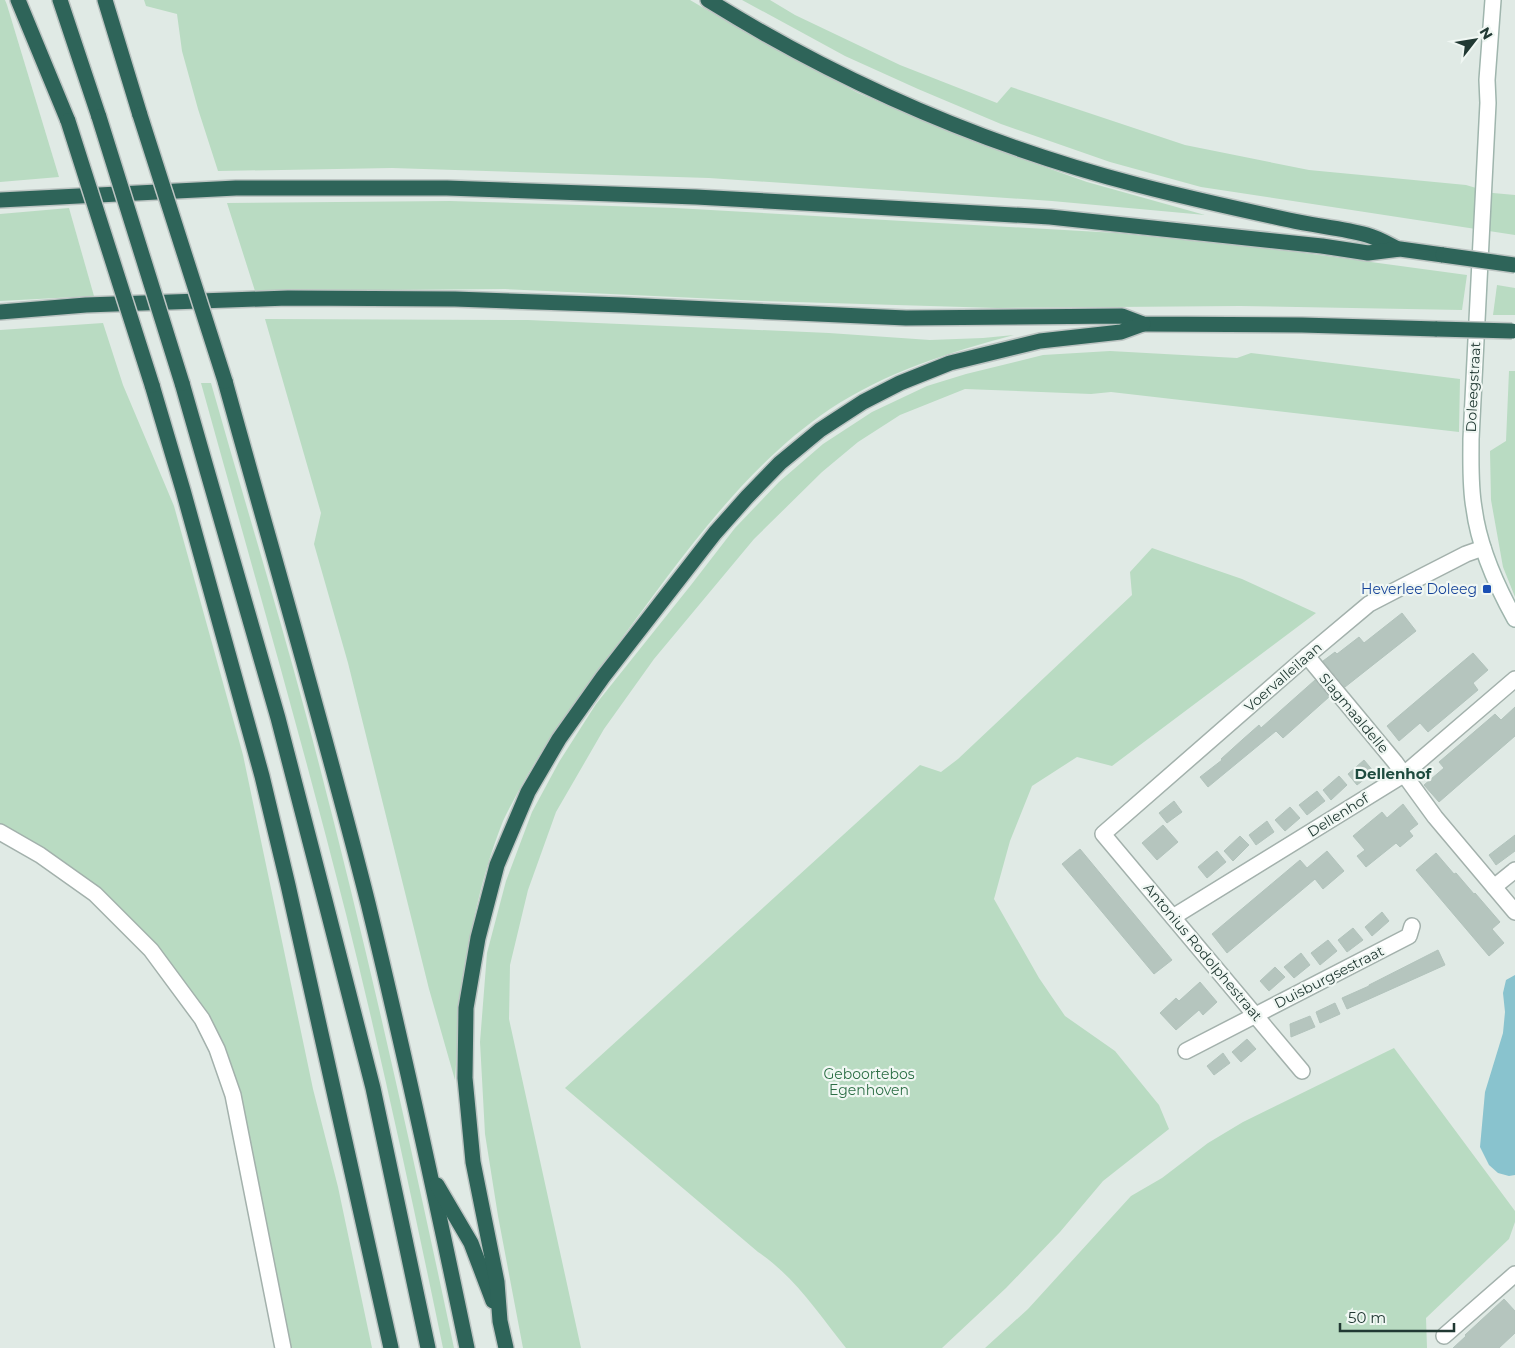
<svg xmlns="http://www.w3.org/2000/svg" width="1515" height="1348" font-family="Montserrat,sans-serif">
<style>
.green{fill:#b9dbc2}
.water{fill:#89c3ce}
.building{fill:#b5c5be;stroke:#b2c3bc}
.lines{fill:none;stroke-linecap:round;stroke-linejoin:round}
.street-casing{stroke:#a3b1ac;stroke-width:18}
.secondary-casing{stroke:#9fb5ad;stroke-width:18}
.highway-casing{stroke:#bcc4c2;stroke-width:18}
.street{stroke:#fff;stroke-width:15}
.secondary{stroke:#fff;stroke-width:15}
.highway{stroke:#2e6459;stroke-width:15}
.highway-bridge-casing{stroke:#bcc4c2;stroke-width:18;stroke-linecap:butt}
.highway-bridge{stroke:#2e6459;stroke-width:15}
.transit-dot{fill:#1a4fb4;stroke:#f0f7f3;stroke-width:2}
.labels{text-anchor:middle;stroke-width:4.5;stroke-linejoin:round;paint-order:stroke}
.street-label{font-size:14px;fill:#213933;stroke:#f0f7f3}
.transit-label{font-size:14px;fill:#164399;stroke:#f0f7f3;text-anchor:end}
.park-label{font-size:14px;fill:#2d6f46;stroke:#f0f7f3}
.neighbourhood-label{font-size:15px;font-weight:bold;fill:#1e4b3f;stroke:#f0f7f3}
</style>
<rect width="100%" height="100%" fill="#e0eae5"/>
<g class="green">
<polygon points="0,0 5,0 7,5 59,177 0,182"/>
<polygon points="144,0 690,0 743,31 858,93 977,143 1087,182 1205,215 1052,201 709,178 392,168 218,171 198,109 182,51 177,14 146,6"/>
<polygon points="742,0 770,0 795,15 900,65 997,103 1011,87 1185,145 1309,170 1466,185 1493,193 1515,195 1515,235 1201,187 1110,162 1001,124 918,89 845,56"/>
<polygon points="450,201 675,208 1117,233 1297,252 1467,275 1462,310 1240,306 997,308 762,301 505,289 255,291 227,203"/>
<polygon points="69,208 94,296 0,301 0,214"/>
<polygon points="1497,285 1515,288 1515,315 1493,315"/>
<path d="M265,319L528,320L829,333L930,340L983,338L1014,335C950,352 886,372 830,409C742,468 676,565 614,649C580,695 546,740 519,790C514,800 508,810 503,821C470,904 460,992 455,1080L429,989L348,663L314,544L321,513Z"/>
<polygon points="103,323 123,385 174,506 243,755 313,1089 338,1187 372,1348 288,1348 224,1050 95,886 46,850 0,825 0,330"/>
<polygon points="1110,351 1237,358 1251,353 1460,379 1459,432 1111,392 1091,394 965,389 900,415 858,442 822,472 754,539 654,659 604,729 556,812 528,890 510,965 509,1019 581,1348 523,1348 498,1216 485,1134 480,1042 487,953 506,881 532,812 559,762 596,704 691,585 735,528 779,482 823,444 872,412 927,386 966,374 1043,355"/>
<polygon points="1509,371 1515,371 1515,597 1503,567 1491,500 1490,451 1506,441"/>
<path d="M201,383H211C242,493 276,603 306,715C362,924 409,1136 454,1348H443C413,1203 382,1058 346,914C301,736 250,560 201,383Z"/>
<path d="M1152,548L1242,579L1316,613L1112,766L1077,757L1032,786L1010,841L994,899L1039,978L1065,1016L1115,1051L1159,1105L1169,1129L1103,1181L1060,1232L1006,1288L942,1348H846C819,1314 794,1276 758,1252L565,1088L920,765L941,772L958,759L1132,595L1130,572Z"/>
<polygon points="1394,1048 1515,1211 1515,1222 1509,1239 1426,1318 1427,1348 985,1348 1028,1309 1131,1196 1162,1178 1208,1143 1243,1122"/>
</g>
<polygon class="water" points="1515,975 1515,1175 1509,1176 1498,1173 1489,1165 1480,1147 1485,1092 1503,1033 1505,1012 1503,993 1506,980"/>
<g class="building">
<polygon points="1402,613 1416,631 1345,687 1323,661 1335,652 1337,654 1359,637 1364,643"/>
<polygon points="1473,653 1488,670 1473,683 1478,690 1428,732 1420,723 1399,741 1387,726"/>
<polygon points="1315,680 1329,697 1283,738 1276,731 1208,787 1200,777 1222,760 1221,759 1242,740 1259,725 1261,728"/>
<polygon points="1515,707 1515,736 1439,802 1424,785 1444,768 1439,762 1495,714 1501,720"/>
<polygon points="1364,760 1374,772 1357,785 1348,774"/>
<polygon points="1339,776 1347,785 1331,800 1323,790"/>
<polygon points="1317,791 1325,801 1307,815 1299,805"/>
<polygon points="1174,801 1182,812 1167,823 1159,813"/>
<polygon points="1403,804 1418,824 1409,831 1413,836 1400,847 1396,843 1366,867 1357,856 1365,850 1353,836 1382,812 1387,818"/>
<polygon points="1290,807 1300,818 1285,831 1275,820"/>
<polygon points="1267,821 1274,832 1256,845 1249,835"/>
<polygon points="1163,825 1178,842 1157,860 1142,843"/>
<polygon points="1515,835 1515,851 1496,865 1489,855"/>
<polygon points="1240,836 1249,845 1233,861 1224,851"/>
<polygon points="1080,849 1172,960 1154,974 1062,864"/>
<polygon points="1217,851 1226,862 1207,878 1198,867"/>
<polygon points="1327,851 1344,871 1323,889 1315,879 1227,953 1212,934 1300,860 1307,868"/>
<polygon points="1436,853 1454,874 1456,873 1474,894 1475,893 1500,922 1492,929 1504,943 1489,956 1416,870"/>
<polygon points="1382,912 1389,921 1372,936 1365,927"/>
<polygon points="1353,928 1363,940 1347,952 1338,940"/>
<polygon points="1328,940 1337,951 1320,965 1311,953"/>
<polygon points="1438,950 1445,965 1347,1009 1342,998 1369,986 1369,985"/>
<polygon points="1301,953 1310,965 1294,978 1284,967"/>
<polygon points="1275,967 1285,977 1269,991 1260,981"/>
<polygon points="1200,982 1217,1002 1203,1015 1199,1010 1176,1030 1160,1013 1176,998 1179,1001"/>
<polygon points="1335,1003 1340,1014 1320,1023 1316,1012"/>
<polygon points="1310,1016 1315,1027 1291,1037 1290,1024"/>
<polygon points="1247,1039 1256,1049 1241,1062 1232,1052"/>
<polygon points="1223,1053 1230,1063 1214,1075 1207,1066"/>
<polygon points="1504,1299 1515,1311 1515,1333 1499,1348 1453,1348 1466,1336 1465,1335"/>
</g>
<g class="lines">
<g class="street-casing">
<g id="street">
<polyline points="1307,656 1395,762 1435,817 1515,912"/>
<polyline points="0,832 40,855 95,894 151,950 202,1019 217,1049 233,1095 283,1348"/>
<polyline points="1494,887 1515,870"/>
<polyline points="1173,917 1403,775 1515,679"/>
<polyline points="1186,1051 1409,936 1412,926"/>
<polyline points="1302,1071 1103,834 1307,656 1369,604 1423,576 1466,554 1483,548"/>
<polyline points="1444,1336 1515,1274"/>
</g>
</g>
<g class="secondary-casing">
<path id="secondary" d="M1493,0L1487,80L1488,103L1471,439C1471,462 1470,486 1474,508C1479,547 1496,585 1515,619"/>
</g>
<g class="highway-casing">
<g id="highway">
<polyline points="18,0 68,121"/>
<polyline points="60,0 99,117"/>
<polyline points="105,0 140,115"/>
<path d="M708,0C840,82 987,146 1138,185C1188,198 1238,209 1289,220C1315,226 1342,228 1367,235C1378,238 1388,244 1398,249"/>
<polyline points="0,200 236,188 447,188 696,197 1050,217 1322,246 1368,253 1400,249 1443,255"/>
<polyline points="0,312 86,305 288,298 455,299 623,305 906,318 1122,316 1143,324 1302,325 1437,329"/>
<path d="M225,381C273,555 324,728 368,903C404,1051 436,1199 467,1348"/>
<polyline points="182,383 278,718 327,908 373,1088 428,1348"/>
<polyline points="152,385 183,490 262,776 288,885 391,1348"/>
<polyline points="437,1185 471,1243 493,1301"/>
<polyline points="506,1348 500,1321 497,1282 473,1162 465,1078 466,1008 478,938 497,865 528,792 559,739 603,677 715,533 747,497 780,463 820,430 863,402 900,383 950,363 1040,341 1121,332 1143,324"/>
</g>
</g>
<use href="#street" class="street"/>
<use href="#secondary" class="secondary"/>
<use href="#highway" class="highway"/>
<g class="highway-bridge-casing">
<g id="highway-bridge">
<polyline points="140,115 225,381"/>
<polyline points="99,117 182,383"/>
<polyline points="68,121 152,385"/>
<polyline points="1443,255 1515,265"/>
<polyline points="1437,329 1512,331"/>
</g>
</g>
<use href="#highway-bridge" class="highway-bridge"/>
</g>
<rect class="transit-dot" x="1482" y="584" width="10" height="10" rx="2.5"/>
<g class="labels">
<g class="street-label">
<text transform="translate(1473 387) rotate(-87)" y="5">Doleegstraat</text>
<text transform="translate(1283 677) rotate(-41)" y="5">Voervalleilaan</text>
<text transform="translate(1354 713) rotate(50)" y="5">Slagmaaldelle</text>
<text transform="translate(1338 815) rotate(-32)" y="5">Dellenhof</text>
<text transform="translate(1203 952) rotate(50)" y="5">Antonius Rodolphestraat</text>
<text transform="translate(1329 977) rotate(-27)" y="5">Duisburgsestraat</text>
</g>
<g class="transit-label">
<text x="1477" y="594">Heverlee Doleeg</text>
</g>
<g class="park-label">
<text x="869" y="1079">Geboortebos<tspan x="869" dy="16">Egenhoven</tspan></text>
</g>
<g class="neighbourhood-label">
<text x="1393" y="779">Dellenhof</text>
</g>
</g>
<g transform="translate(1475 40) rotate(59)" stroke="#f0f7f3" stroke-width="4" paint-order="stroke">
<path d="M0-4L9 19L0 12L-9 19Z" fill="#213933"/>
<text y="-8" font-size="14" font-weight="bold" text-anchor="middle" fill="#213933">N</text>
</g>
<path d="M1340 1323v8h114v-8" fill="none" stroke="#213933" stroke-width="2.5"/>
<text x="1348" y="1323" font-size="15" fill="#213933" stroke="#f0f7f3" stroke-width="4" paint-order="stroke">50 m</text>
</svg>
